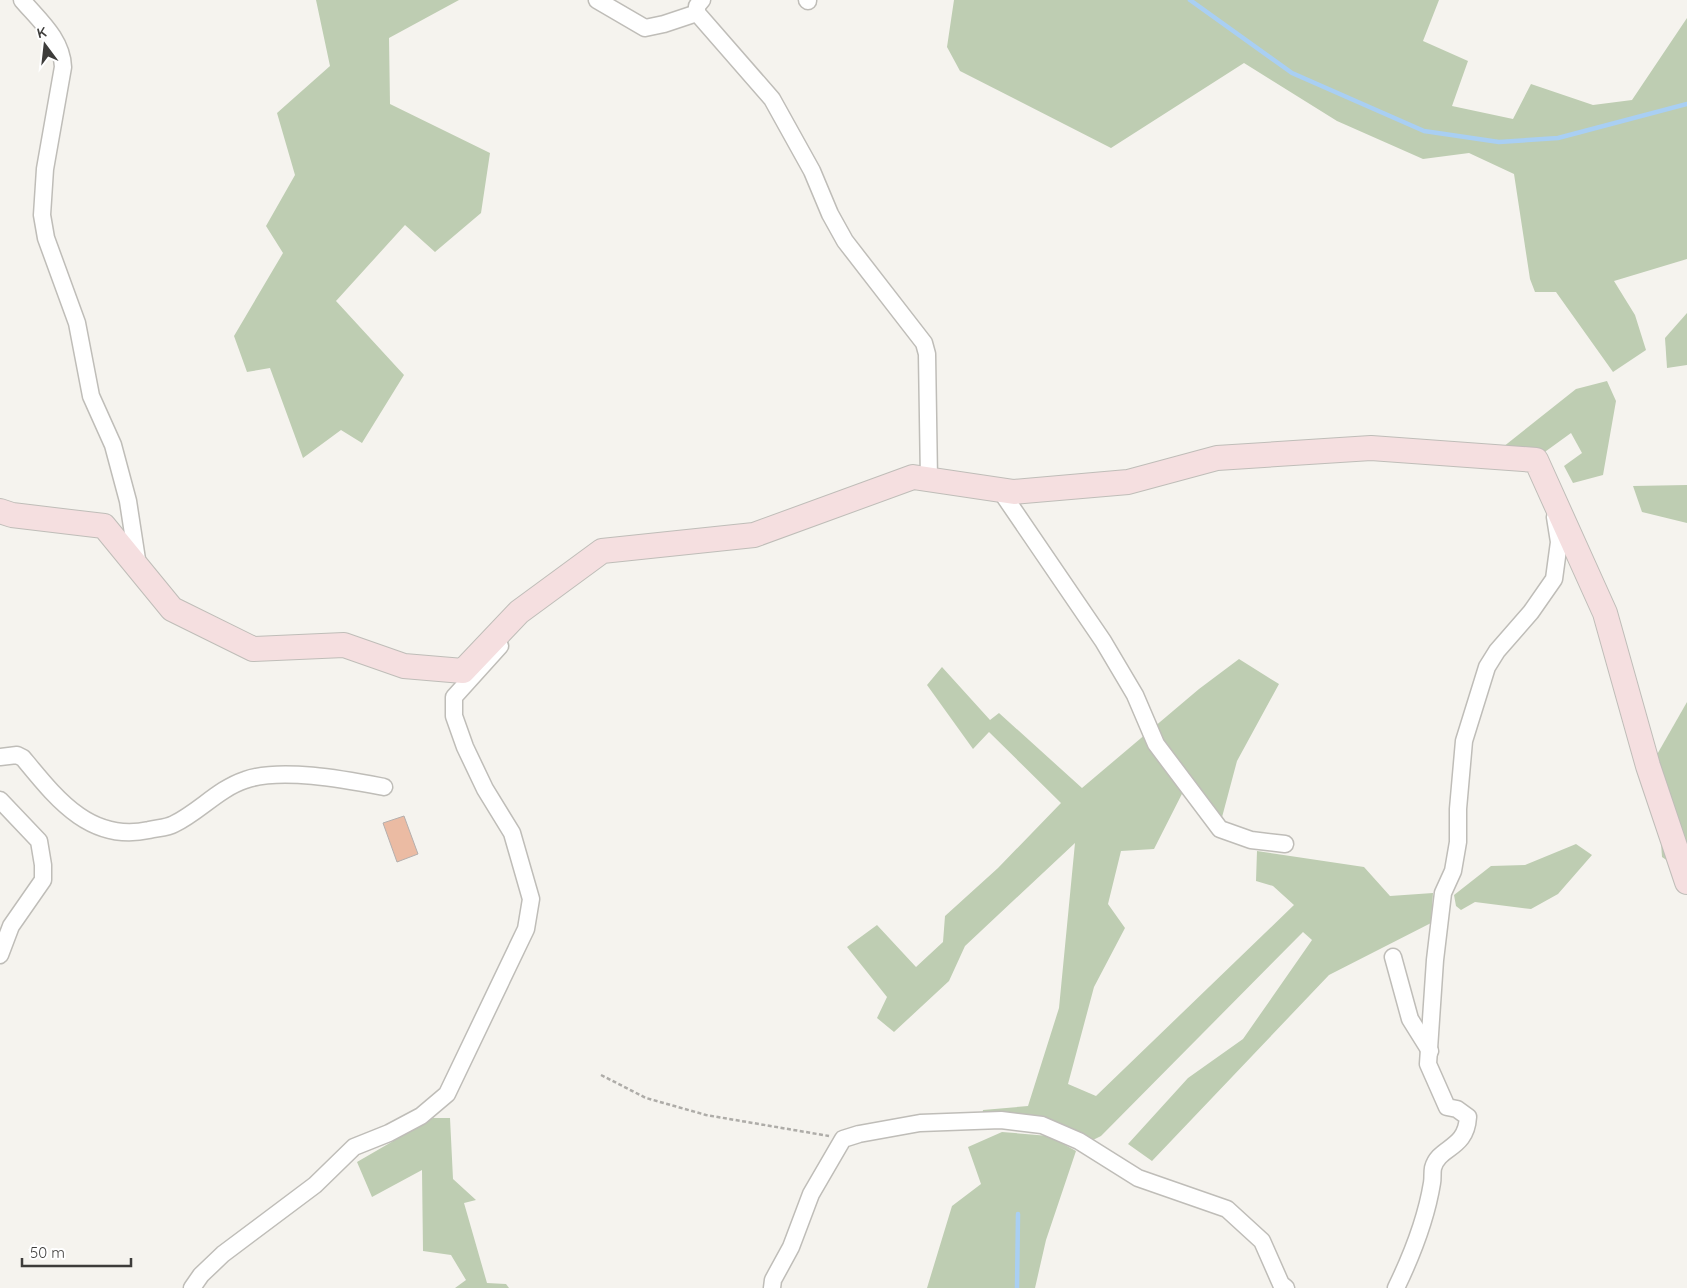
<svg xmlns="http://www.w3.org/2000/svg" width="1687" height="1288" font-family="Quicksand,sans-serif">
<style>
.green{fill:#becdb2}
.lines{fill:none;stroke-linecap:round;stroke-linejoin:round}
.stream{stroke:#a9cff3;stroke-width:4.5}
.building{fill:#ebbba3;stroke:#b5afad}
.street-casing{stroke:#bfbdb8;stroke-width:19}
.secondary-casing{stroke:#bfbdb8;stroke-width:26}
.path{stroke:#aeaca8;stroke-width:2.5;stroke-dasharray:4 2.5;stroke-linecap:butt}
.street{stroke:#fff;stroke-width:16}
.secondary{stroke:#f5dfe0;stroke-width:24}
</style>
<rect width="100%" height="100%" fill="#f5f3ee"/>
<g class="green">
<polygon points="316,0 459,0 389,38 390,104 490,153 481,213 435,252 405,225 336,301 404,375 362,443 341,430 303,458 270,368 247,372 234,336 283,253 266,226 295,175 277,113 330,66"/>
<polygon points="954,0 1439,0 1423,41 1468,61 1452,106 1513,119 1531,84 1593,105 1632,100 1687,18 1687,259 1614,281 1635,315 1646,350 1613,372 1556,292 1535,292 1530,279 1514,174 1469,153 1423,159 1337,121 1244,63 1111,148 960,71 947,47"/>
<polygon points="1687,313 1687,365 1667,368 1665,338"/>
<polygon points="1607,381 1616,401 1603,475 1573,483 1564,466 1582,453 1571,433 1542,454 1503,447 1576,389"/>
<polygon points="1687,485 1687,523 1642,512 1633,486"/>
<polygon points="1239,659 1279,684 1237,761 1221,821 1189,780 1154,849 1121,851 1108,904 1125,928 1094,987 1068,1084 1096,1096 1294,905 1273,886 1256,881 1257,851 1364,867 1390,896 1433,893 1431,923 1329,975 1152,1161 1128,1144 1188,1078 1243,1039 1312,940 1303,932 1101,1136 1091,1141 982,1116 983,1110 1028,1106 1059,1008 1075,843 965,946 949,981 894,1032 877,1018 887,997 847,947 877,925 916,967 943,942 945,916 998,868 1061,803 989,732 973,749 927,685 942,667 990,720 999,713 1082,788 1199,689"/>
<polygon points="1687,702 1687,874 1662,857 1655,758"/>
<polygon points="1576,844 1592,855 1558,894 1531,909 1475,902 1461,910 1456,906 1454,895 1491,866 1525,865"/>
<polygon points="433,1118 450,1118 453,1179 476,1200 464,1203 487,1283 506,1284 509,1288 455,1288 466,1280 451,1255 423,1251 422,1170 372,1197 357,1162"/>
<polygon points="1002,1132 1049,1136 1076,1151 1046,1240 1035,1288 927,1288 952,1206 981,1184 968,1147"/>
</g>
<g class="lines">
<g class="stream">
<polyline points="1190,0 1292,73 1424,131 1499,142 1558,138 1687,104"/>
<polyline points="1017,1288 1018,1214"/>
</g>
</g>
<polygon class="building" points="404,816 418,854 397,862 383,823"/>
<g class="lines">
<g class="street-casing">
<g id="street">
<path d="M22,0C39,20 62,39 63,67L45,169L42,215L46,238L77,323L91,396L113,445L128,501L138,566"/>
<polyline points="597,0 645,28 664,24 697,13"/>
<polyline points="702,0 697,6 697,13 772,99 812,171 830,214 845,241 924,343 927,354 929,480"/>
<polyline points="807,0 808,1"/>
<polyline points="1000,490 1103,641 1135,695 1156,744 1220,829 1251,840 1285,844"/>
<path d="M0,757L17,755L23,758C56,798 90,843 149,830C157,828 167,828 174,824C199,812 218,789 245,780C281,767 347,780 384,787"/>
<polyline points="0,800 39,841 43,865 43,880 11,926 0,955"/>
<polyline points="1393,957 1410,1019 1430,1051"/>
<polyline points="192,1288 201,1275 223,1254 315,1185 354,1147 389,1133 421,1116 447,1094 526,929 531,899 512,833 485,789 465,747 454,716 454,697 500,646"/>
<polyline points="772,1288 773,1280 791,1247 811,1194 843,1139 859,1134 920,1123 1001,1120 1042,1125 1079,1141 1138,1178 1227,1209 1262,1241 1281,1284 1286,1288"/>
<path d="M1396,1288C1412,1255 1426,1220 1432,1183C1433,1178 1432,1173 1433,1168C1439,1146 1466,1150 1468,1117L1457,1109L1447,1107L1428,1064L1435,960L1443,893L1453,871L1458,842V809L1464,741L1487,667L1497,651L1531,612L1554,579L1559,542L1555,517"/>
</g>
</g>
<g class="secondary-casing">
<polyline id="secondary" points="0,511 12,515 104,526 172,609 253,649 344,645 404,666 463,671 519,612 602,551 754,535 913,477 1014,492 1128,482 1217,458 1371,448 1536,460 1605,613 1648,766 1687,882"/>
</g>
<polyline class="path" points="601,1075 646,1098 706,1115 829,1136"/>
<use href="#street" class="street"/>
<use href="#secondary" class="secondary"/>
</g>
<g transform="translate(45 45) rotate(345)" stroke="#ffffff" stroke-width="4" paint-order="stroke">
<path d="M0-4L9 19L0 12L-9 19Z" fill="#3d3c3a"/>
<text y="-8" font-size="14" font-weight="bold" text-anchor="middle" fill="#3d3c3a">K</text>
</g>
<path d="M22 1258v8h109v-8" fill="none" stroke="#3d3c3a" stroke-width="2.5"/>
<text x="30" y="1258" font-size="15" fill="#3d3c3a" stroke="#ffffff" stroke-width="4" paint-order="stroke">50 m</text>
</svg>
